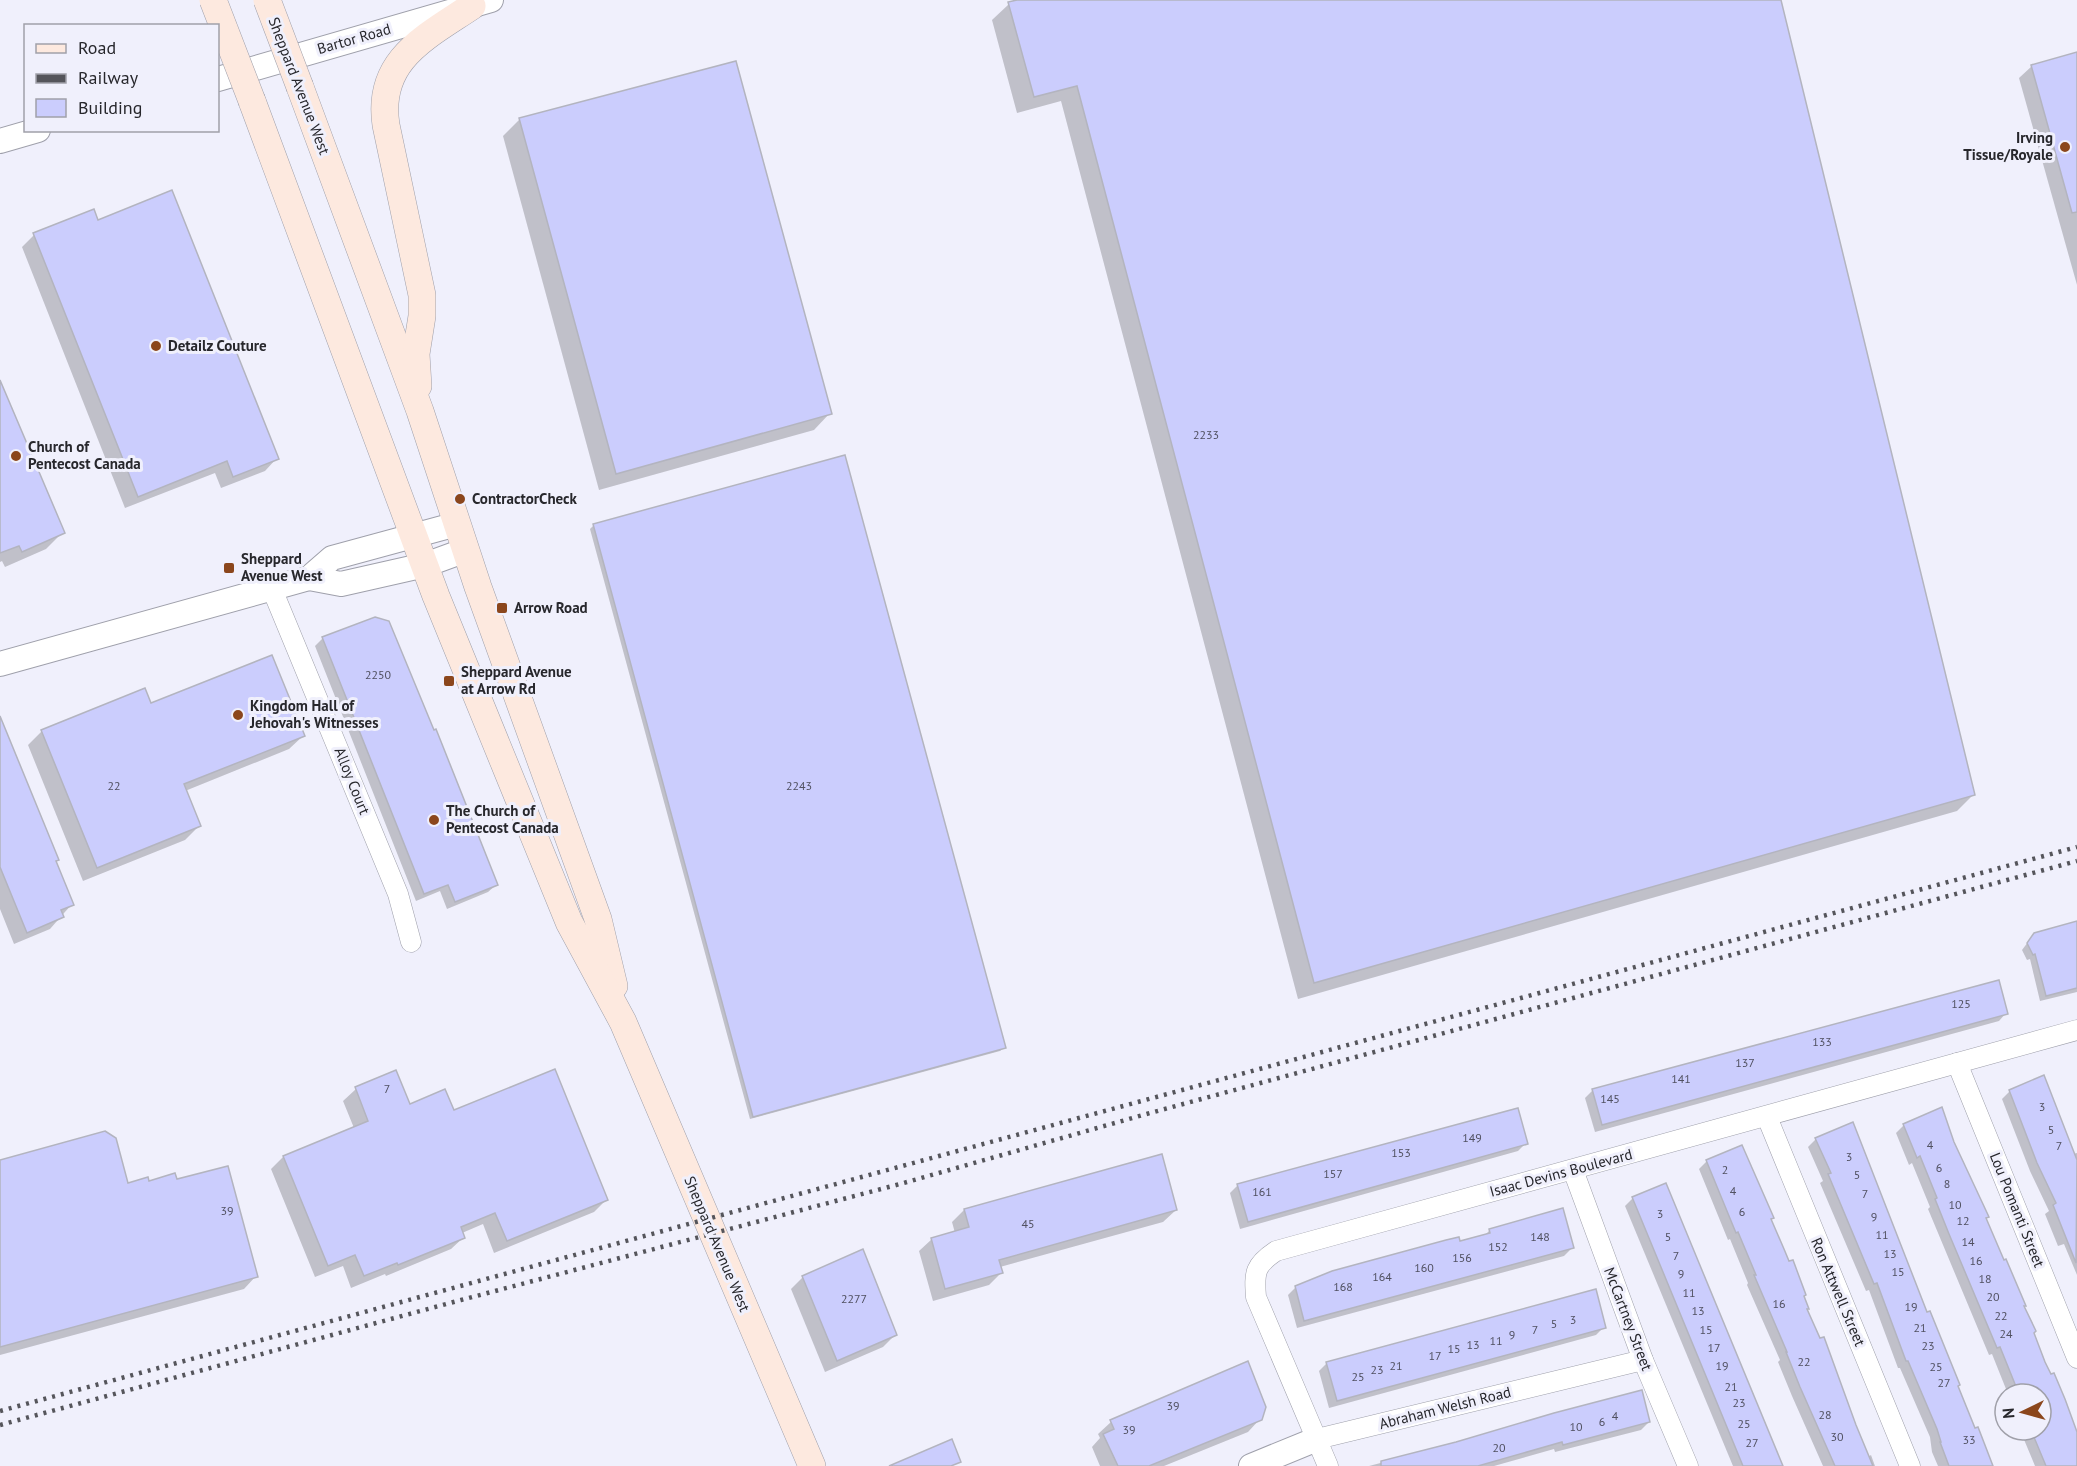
<svg xmlns="http://www.w3.org/2000/svg" width="2077" height="1466" font-family="'PT Sans',sans-serif">
<style>
.shadow{fill:#0003}
.building{fill:#cbcdfd;stroke:#b3b4bf;stroke-width:1.5}
.lines{fill:none;stroke-linecap:round;stroke-linejoin:round}
.minor-casing{stroke:#9fa0ab;stroke-width:21}
.tertiary-casing{stroke:#9fa0ab;stroke-width:26}
.secondary-casing{stroke:#9fa0ab;stroke-width:28}
.minor{stroke:#fff;stroke-width:20}
.tertiary{stroke:#fff;stroke-width:24}
.secondary{stroke:#fde9df;stroke-width:27}
.rail{stroke:#55555b;stroke-width:4.5;stroke-dasharray:3 6;stroke-linecap:butt}
.secondary-bridge-casing{stroke:#9fa0ab;stroke-width:28;stroke-linecap:butt}
.secondary-bridge{stroke:#fde9df;stroke-width:27}
.poi-dot{fill:#8b461c;stroke:#f0f0fc;stroke-width:2}
.labels{text-anchor:middle;stroke-width:6;stroke-linejoin:round;paint-order:stroke}
.number-label{font-size:12px;fill:#505060}
.street-label{font-size:15px;fill:#27272c;stroke:#f0f0fc}
.poi-label{font-size:15px;font-weight:bold;fill:#27272c;stroke:#f0f0fc;text-anchor:start}
</style>
<rect width="100%" height="100%" fill="#f0f0fc"/>
<g class="shadow">
<polygon points="1023,0 1780,0 1973,795 1957,811 1298,999 1061,101 1017,113 992,20 1009,4"/>
<polygon points="2077,53 2077,285 2019,78 2032,66"/>
<polygon points="520,119 830,413 814,430 599,490 503,136"/>
<polygon points="97,222 277,458 265,471 221,488 215,473 125,508 22,247 34,235"/>
<polygon points="0,384 63,532 46,549 5,567 2,561 0,562"/>
<polygon points="844,457 1004,1048 1000,1051 750,1119 590,529 593,526"/>
<polygon points="323,638 434,732 496,885 488,892 447,909 440,891 416,901 315,646"/>
<polygon points="150,705 303,736 289,749 185,791 199,826 185,840 83,881 28,745 42,731"/>
<polygon points="0,731 72,904 50,929 14,944 0,909"/>
<polygon points="2077,922 2077,992 2040,1001 2030,959 2027,960 2022,950 2034,934"/>
<polygon points="2006,1013 1999,1021 1595,1132 1585,1098 1593,1090"/>
<polygon points="395,1072 409,1106 453,1112 606,1200 594,1212 494,1253 483,1224 462,1233 464,1237 451,1249 386,1276 385,1274 351,1288 343,1266 315,1277 271,1169 283,1157 354,1128 343,1101 356,1089"/>
<polygon points="2010,1091 2073,1154 2077,1153 2077,1275 2064,1244 2058,1246 2045,1214 2049,1211 2030,1171 2002,1099"/>
<polygon points="1904,1125 1953,1143 1987,1217 1985,1219 2077,1437 2077,1466 2035,1466 2020,1430 2041,1430 2041,1394 2008,1394 1992,1354 1989,1355 1928,1209 1930,1207 1912,1163 1909,1165 1896,1133"/>
<polygon points="1816,1139 1956,1387 1992,1466 1938,1466 1932,1452 1930,1437 1900,1368 1898,1368 1869,1290 1866,1291 1820,1183 1823,1181 1808,1147"/>
<polygon points="1526,1143 1518,1151 1240,1229 1230,1193 1238,1185"/>
<polygon points="0,1161 127,1184 176,1181 256,1276 244,1289 0,1355"/>
<polygon points="1707,1161 1773,1217 1770,1220 1802,1297 1806,1309 1868,1457 1871,1455 1875,1466 1823,1466 1792,1396 1778,1362 1780,1360 1747,1285 1748,1283 1730,1239 1728,1240 1699,1169"/>
<polygon points="1633,1198 1782,1466 1733,1466 1625,1206"/>
<polygon points="964,1210 1176,1210 1163,1222 1000,1267 1001,1273 989,1285 933,1301 919,1251 932,1239 955,1233 952,1222"/>
<polygon points="1490,1230 1572,1248 1564,1256 1297,1328 1288,1295 1296,1287 1484,1236"/>
<polygon points="803,1277 895,1335 883,1347 825,1372 791,1289"/>
<polygon points="1604,1327 1596,1335 1329,1408 1319,1371 1327,1363"/>
<polygon points="1260,1419 1248,1432 1164,1466 1100,1466 1092,1447 1100,1438 1098,1434 1111,1422"/>
<polygon points="1649,1422 1641,1430 1555,1452 1554,1449 1494,1466 1369,1466 1457,1443"/>
</g>
<g class="building">
<polygon points="1017,0 1781,0 1975,795 1314,983 1077,86 1034,97 1008,2"/>
<polygon points="2077,52 2077,212 2072,213 2031,65"/>
<polygon points="736,61 832,414 616,474 519,118"/>
<polygon points="172,190 279,459 233,477 227,461 138,497 33,233 94,209 98,220"/>
<polygon points="0,380 65,533 22,552 19,546 0,553"/>
<polygon points="845,455 1006,1048 753,1117 593,524"/>
<polygon points="375,617 389,621 434,730 436,729 498,885 455,902 448,885 424,894 322,637"/>
<polygon points="272,655 305,736 184,784 201,826 97,868 41,730 145,688 151,703"/>
<polygon points="0,716 59,860 56,861 74,905 61,910 64,917 27,933 0,867"/>
<polygon points="2077,921 2077,988 2046,996 2035,954 2033,955 2027,943 2034,933"/>
<polygon points="1999,980 2008,1014 1602,1125 1592,1089"/>
<polygon points="555,1069 608,1200 507,1241 495,1213 461,1227 465,1238 398,1265 397,1263 364,1276 355,1255 328,1266 283,1156 368,1121 355,1087 396,1070 410,1104 445,1089 454,1110"/>
<polygon points="2044,1075 2077,1160 2076,1263 2053,1205 2056,1203 2037,1163 2009,1090"/>
<polygon points="1942,1107 1954,1142 1989,1217 1986,1218 2004,1260 2006,1259 2026,1306 2024,1306 2036,1331 2034,1333 2045,1362 2051,1374 2054,1373 2065,1399 2077,1432 2077,1466 2046,1466 2031,1430 2041,1430 2041,1394 2019,1394 2000,1347 1997,1348 1949,1234 1935,1199 1937,1198 1920,1156 1917,1158 1903,1124"/>
<polygon points="1518,1108 1528,1144 1248,1222 1237,1184"/>
<polygon points="1853,1122 1927,1312 1930,1311 1960,1385 1958,1386 1975,1428 1978,1427 1993,1466 1949,1466 1940,1442 1941,1442 1937,1429 1908,1361 1906,1361 1877,1283 1874,1284 1828,1174 1831,1173 1815,1138"/>
<polygon points="105,1131 116,1138 128,1183 148,1177 149,1181 175,1173 177,1179 228,1166 258,1277 0,1347 0,1160"/>
<polygon points="1742,1145 1774,1218 1771,1219 1784,1249 1789,1261 1793,1260 1806,1295 1804,1296 1809,1309 1807,1309 1820,1338 1824,1337 1856,1425 1873,1466 1835,1466 1800,1387 1786,1352 1787,1352 1754,1275 1756,1275 1738,1232 1736,1233 1706,1160"/>
<polygon points="1162,1154 1177,1210 999,1260 1003,1273 945,1289 931,1238 969,1227 964,1209"/>
<polygon points="1666,1183 1699,1263 1783,1466 1743,1466 1651,1243 1632,1197"/>
<polygon points="1563,1208 1574,1248 1304,1321 1295,1286 1332,1271 1446,1240 1459,1237 1460,1241 1490,1233 1489,1229"/>
<polygon points="863,1249 897,1335 837,1361 802,1276"/>
<polygon points="1596,1289 1606,1328 1337,1401 1326,1362"/>
<polygon points="1248,1361 1266,1407 1262,1420 1149,1466 1118,1466 1103,1434 1114,1429 1110,1420"/>
<polygon points="1642,1390 1650,1422 1563,1445 1562,1442 1478,1466 1381,1466 1381,1461 1456,1442 1554,1413"/>
<polygon points="952,1439 961,1462 951,1466 889,1466"/>
</g>
<g class="lines">
<g class="minor-casing">
<g id="minor">
<polyline points="272,589 398,894 411,942"/>
<polyline points="1957,1063 2077,1358"/>
<polyline points="1767,1117 1910,1466"/>
<polyline points="1573,1170 1643,1360 1688,1466"/>
<polyline points="1317,1439 1643,1360"/>
<path d="M1328,1466L1256,1297C1254,1272 1255,1265 1276,1251L2077,1030"/>
</g>
</g>
<g class="tertiary-casing">
<g id="tertiary">
<polyline points="218,79 491,0"/>
<polyline points="0,141 38,130"/>
<polyline points="309,578 341,584 425,565 466,550"/>
<polyline points="0,664 309,578 332,558 457,524"/>
<polyline points="1251,1466 1317,1439"/>
</g>
</g>
<g class="secondary-casing">
<g id="secondary">
<polyline points="300,87 420,411 478,587 598,919 614,986"/>
<polyline points="252,101 436,596 569,922 623,1022 812,1466"/>
<path d="M418,386L416,354L422,316V295L386,125C376,60 426,37 472,6"/>
</g>
</g>
<use href="#minor" class="minor"/>
<use href="#tertiary" class="tertiary"/>
<use href="#secondary" class="secondary"/>
<g class="rail">
<polyline points="0,1411 2077,847"/>
<polyline points="0,1425 461,1300 900,1184 1150,1113 2077,861"/>
</g>
<g class="secondary-bridge-casing">
<g id="secondary-bridge">
<polyline points="213,0 252,101"/>
<polyline points="267,0 300,87"/>
</g>
</g>
<use href="#secondary-bridge" class="secondary-bridge"/>
</g>
<g class="poi-dot">
<circle cx="2065" cy="147" r="6"/>
<circle cx="156" cy="346" r="6"/>
<circle cx="16" cy="456" r="6"/>
<circle cx="460" cy="499" r="6"/>
<rect x="223" y="562" width="12" height="12" rx="3"/>
<rect x="496" y="602" width="12" height="12" rx="3"/>
<rect x="443" y="675" width="12" height="12" rx="3"/>
<circle cx="238" cy="715" r="6"/>
<circle cx="434" cy="820" r="6"/>
</g>
<g class="labels">
<g class="number-label">
<text x="1206" y="439">2233</text>
<text x="378" y="679">2250</text>
<text x="114" y="790">22</text>
<text x="799" y="790">2243</text>
<text x="1961" y="1008">125</text>
<text x="1822" y="1046">133</text>
<text x="1745" y="1067">137</text>
<text x="1681" y="1083">141</text>
<text x="387" y="1093">7</text>
<text x="1610" y="1103">145</text>
<text x="2042" y="1111">3</text>
<text x="2051" y="1134">5</text>
<text x="1472" y="1142">149</text>
<text x="1930" y="1149">4</text>
<text x="2059" y="1150">7</text>
<text x="1401" y="1157">153</text>
<text x="1849" y="1161">3</text>
<text x="1939" y="1172">6</text>
<text x="1725" y="1174">2</text>
<text x="1333" y="1178">157</text>
<text x="1857" y="1179">5</text>
<text x="1947" y="1188">8</text>
<text x="1733" y="1195">4</text>
<text x="1262" y="1196">161</text>
<text x="1865" y="1198">7</text>
<text x="1955" y="1209">10</text>
<text x="227" y="1215">39</text>
<text x="1742" y="1216">6</text>
<text x="1660" y="1218">3</text>
<text x="1874" y="1221">9</text>
<text x="1963" y="1225">12</text>
<text x="1028" y="1228">45</text>
<text x="1882" y="1239">11</text>
<text x="1540" y="1241">148</text>
<text x="1668" y="1241">5</text>
<text x="1968" y="1246">14</text>
<text x="1498" y="1251">152</text>
<text x="1890" y="1258">13</text>
<text x="1676" y="1260">7</text>
<text x="1462" y="1262">156</text>
<text x="1976" y="1265">16</text>
<text x="1424" y="1272">160</text>
<text x="1898" y="1276">15</text>
<text x="1681" y="1278">9</text>
<text x="1382" y="1281">164</text>
<text x="1985" y="1283">18</text>
<text x="1343" y="1291">168</text>
<text x="1689" y="1297">11</text>
<text x="1993" y="1301">20</text>
<text x="854" y="1303">2277</text>
<text x="1779" y="1308">16</text>
<text x="1911" y="1311">19</text>
<text x="1698" y="1315">13</text>
<text x="2001" y="1320">22</text>
<text x="1573" y="1324">3</text>
<text x="1554" y="1328">5</text>
<text x="1920" y="1332">21</text>
<text x="1535" y="1334">7</text>
<text x="1706" y="1334">15</text>
<text x="2006" y="1338">24</text>
<text x="1512" y="1339">9</text>
<text x="1496" y="1345">11</text>
<text x="1473" y="1349">13</text>
<text x="1928" y="1350">23</text>
<text x="1714" y="1352">17</text>
<text x="1454" y="1353">15</text>
<text x="1435" y="1360">17</text>
<text x="1804" y="1366">22</text>
<text x="1396" y="1370">21</text>
<text x="1722" y="1370">19</text>
<text x="1936" y="1371">25</text>
<text x="1377" y="1374">23</text>
<text x="1358" y="1381">25</text>
<text x="1944" y="1387">27</text>
<text x="1731" y="1391">21</text>
<text x="1739" y="1407">23</text>
<text x="1173" y="1410">39</text>
<text x="1825" y="1419">28</text>
<text x="1615" y="1420">4</text>
<text x="1602" y="1426">6</text>
<text x="1744" y="1428">25</text>
<text x="1576" y="1431">10</text>
<text x="1129" y="1434">39</text>
<text x="1837" y="1441">30</text>
<text x="1969" y="1444">33</text>
<text x="1752" y="1447">27</text>
<text x="1499" y="1452">20</text>
</g>
<g class="street-label">
<text transform="translate(354 39) rotate(-16)" y="5">Bartor Road</text>
<text transform="translate(299 86) rotate(69)" y="5">Sheppard Avenue West</text>
<text transform="translate(352 781) rotate(68)" y="5">Alloy Court</text>
<text transform="translate(1561 1173) rotate(-15)" y="5">Isaac Devins Boulevard</text>
<text transform="translate(2017 1210) rotate(68)" y="5">Lou Pomanti Street</text>
<text transform="translate(717 1244) rotate(67)" y="5">Sheppard Avenue West</text>
<text transform="translate(1838 1292) rotate(67)" y="5">Ron Attwell Street</text>
<text transform="translate(1628 1319) rotate(69)" y="5">McCartney Street</text>
<text transform="translate(1445 1408) rotate(-14)" y="5">Abraham Welsh Road</text>
</g>
<g class="poi-label">
<text x="2053" y="143" text-anchor="end">Irving<tspan x="2053" dy="17">Tissue/Royale</tspan></text>
<text x="168" y="351">Detailz Couture</text>
<text x="28" y="452">Church of<tspan x="28" dy="17">Pentecost Canada</tspan></text>
<text x="472" y="504">ContractorCheck</text>
<text x="241" y="564">Sheppard<tspan x="241" dy="17">Avenue West</tspan></text>
<text x="514" y="613">Arrow Road</text>
<text x="461" y="677">Sheppard Avenue<tspan x="461" dy="17">at Arrow Rd</tspan></text>
<text x="250" y="711">Kingdom Hall of<tspan x="250" dy="17">Jehovah's Witnesses</tspan></text>
<text x="446" y="816">The Church of<tspan x="446" dy="17">Pentecost Canada</tspan></text>
</g>
</g>
<rect x="24" y="24" width="195" height="108" fill="#f0f0fc" stroke="#a0a0a9" stroke-width="1.5"/>
<rect x="36" y="44" width="30" height="9" fill="#fde9df" stroke="#a0a0a9" stroke-width="1.5"/>
<text x="78" y="54" font-size="18" fill="#27272c">Road</text>
<rect x="36" y="74" width="30" height="9" fill="#55555b" stroke="#a0a0a9" stroke-width="1.5"/>
<text x="78" y="84" font-size="18" fill="#27272c">Railway</text>
<rect x="36" y="99" width="30" height="18" fill="#cbcdfd" stroke="#a0a0a9" stroke-width="1.5"/>
<text x="78" y="114" font-size="18" fill="#27272c">Building</text>
<g transform="translate(2023 1412) rotate(265)"><circle r="28" fill="#f0f0fc" stroke="#a0a0a9" stroke-width="1.5"/>
<path d="M0-4.5L10 22L0 15L-10 22Z" fill="#8b461c"/>
<text y="-9" font-size="16" font-weight="bold" text-anchor="middle" fill="#27272c">N</text>
</g>
</svg>
